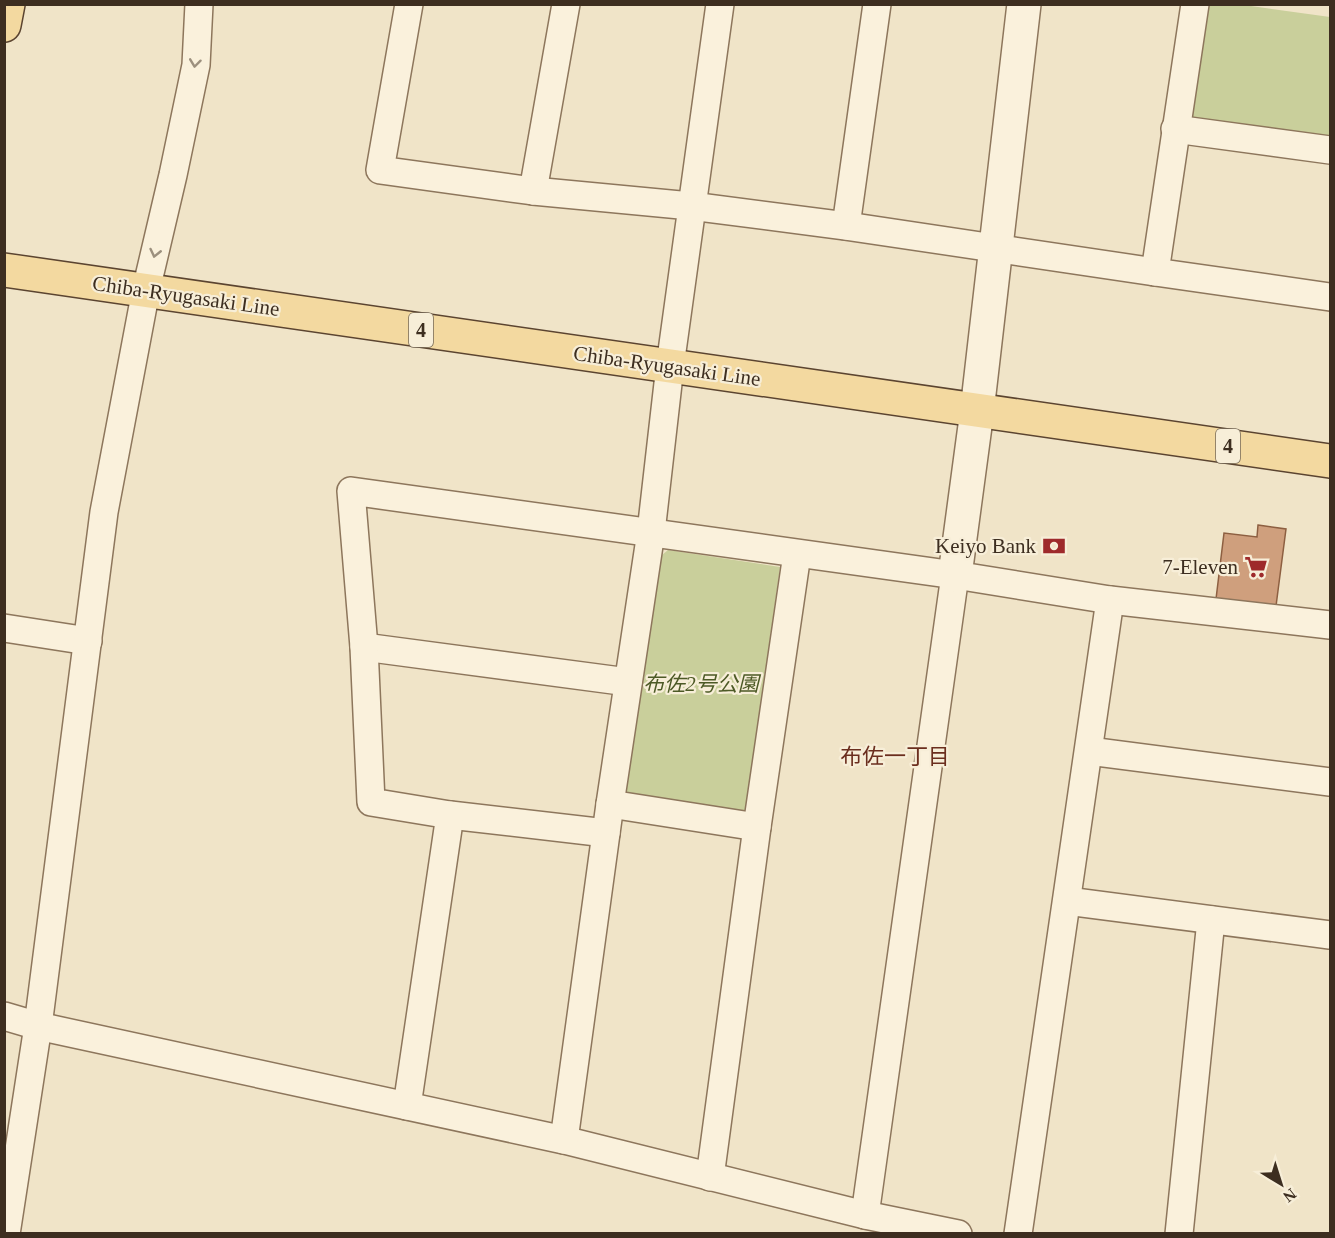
<svg xmlns="http://www.w3.org/2000/svg" width="1335" height="1238" font-family="'Times New Roman','Noto Sans JP',serif">
<style>
.green{fill:#c9cf9b}
.building{fill:#cf9f7d;stroke:#8d5f41;stroke-width:1.5}
.lines{fill:none;stroke-linecap:round;stroke-linejoin:round}
.minor-casing{stroke:#8d765c;stroke-width:30}
.tertiary-casing{stroke:#8d765c;stroke-width:36}
.primary-casing{stroke:#5b4430;stroke-width:36}
.minor{stroke:#faf1dc;stroke-width:27}
.tertiary{stroke:#faf1dc;stroke-width:33}
.primary{stroke:#f3d9a0;stroke-width:33}
.oneway{stroke:#9c907e}
.labels{text-anchor:middle;stroke-width:4.5;stroke-linejoin:round;paint-order:stroke}
.shield{fill:#f7eed8;stroke:#756857;stroke-width:1.5}
.shield-label{font-size:20px;font-weight:bold;fill:#3d2e20}
.street-label{font-size:21px;fill:#3d2e20;stroke:#f7eed8}
.poi-label{font-size:21px;fill:#3d2e20;stroke:#f7eed8;text-anchor:end}
.park-label{font-size:21px;font-style:italic;fill:#4d5a26;stroke:#f7eed8}
.neighbourhood-label{font-size:22px;fill:#6b2e1e;stroke:#f7eed8}
</style>
<rect width="100%" height="100%" fill="#f0e4c8"/>
<g class="green">
<polygon points="1205,5 1244,5 1330,17 1330,138 1187,118"/>
<polygon points="668,550 780,567 745,817 623,800 656,560"/>
</g>
<polygon class="building" points="1258,525 1286,529 1276,606 1216,599 1224,533 1257,537"/>
<g class="lines">
<g class="minor-casing">
<g id="minor">
<polyline points="409,4 380,170 533,191 691,206 846,226 1155,272"/>
<polyline points="1195,4 1155,272 1330,297"/>
<polyline points="1175,129 1330,150"/>
<polyline points="533,191 566,4"/>
<polyline points="846,226 877,4"/>
<polyline points="4,628 88,641"/>
<polyline points="364,647 628,682"/>
<polyline points="1089,751 1330,782"/>
<polyline points="610,804 757,827"/>
<polyline points="606,833 450,815 371,802 364,647 351,491 955,575 1110,600 1330,625"/>
<polyline points="1067,901 1330,935"/>
<polyline points="4,1016 38,1026 564,1140 865,1215 958,1234"/>
<polyline points="407,1106 450,815"/>
<polyline points="564,1140 610,804 651,532 670,366 720,4"/>
<polyline points="710,1177 757,827 797,554"/>
<polyline points="865,1215 955,575"/>
<polyline points="6,1234 38,1026 104,512 146,290 173,175 196,65 199,4"/>
<polyline points="1018,1234 1110,600"/>
<polyline points="1179,1234 1211,920"/>
</g>
</g>
<g class="tertiary-casing">
<polyline id="tertiary" points="955,575 977,411 1024,4"/>
</g>
<g class="primary-casing">
<g id="primary">
<polyline points="4,25 8,4"/>
<polyline points="4,270 1330,461"/>
</g>
</g>
<use href="#minor" class="minor"/>
<use href="#tertiary" class="tertiary"/>
<use href="#primary" class="primary"/>
</g>
<defs><path id="oneway-chevron" d="M-2-3.5L2.5 0L-2 3.5" fill="none" stroke-width="1.6" stroke-linecap="round" stroke-linejoin="round" transform="scale(1.5)"/></defs>
<g class="oneway">
<use href="#oneway-chevron" transform="translate(195 63) rotate(97)"/>
<use href="#oneway-chevron" transform="translate(155 253) rotate(103)"/>
</g>
<defs>
<g id="bank-bare" transform="scale(1.8)"><path d="M-6-4H6V4H-6ZM0-2.3a2.3 2.3 0 1 0 0 4.6a2.3 2.3 0 1 0 0-4.6Z" fill="#9e2a2b" stroke="#f7eed8" stroke-width="2.5" paint-order="stroke"/></g>
<g id="supermarket-bare" transform="scale(1.8)"><path d="M-6-5.5h2.5l.6 2H6L4.5 2H-2.5L-4.4-4H-6ZM-1.5 3.2a1.3 1.3 0 1 0 .1 0ZM3 3.2a1.3 1.3 0 1 0 .1 0Z" fill="#9e2a2b" stroke="#f7eed8" stroke-width="2.5" paint-order="stroke"/></g>
</defs>
<g fill-rule="evenodd">
<use href="#bank-bare" x="1054" y="546"/>
<use href="#supermarket-bare" x="1256" y="567"/>
</g>
<g class="labels">
<g class="shield">
<rect x="409" y="313" width="24" height="34" rx="4.5"/>
<rect x="1216" y="429" width="24" height="34" rx="4.5"/>
</g>
<g class="shield-label">
<text x="421" y="337">4</text>
<text x="1228" y="453">4</text>
</g>
<g class="street-label">
<text transform="translate(186 296) rotate(8)" y="7">Chiba-Ryugasaki Line</text>
<text transform="translate(667 366) rotate(8)" y="7">Chiba-Ryugasaki Line</text>
</g>
<g class="poi-label">
<text x="1036" y="553">Keiyo Bank</text>
<text x="1238" y="574">7-Eleven</text>
</g>
<g class="park-label">
<text x="701" y="691">布佐2号公園</text>
</g>
<g class="neighbourhood-label">
<text x="895" y="764">布佐一丁目</text>
</g>
</g>
<rect width="1335" height="1238" fill="none" stroke="#3d2e20" stroke-width="12"/>
<g transform="translate(1281 1184) rotate(142)" stroke="#f7eed8" stroke-width="4.5" paint-order="stroke">
<path d="M0-4.5L10 22L0 15L-10 22Z" fill="#3d2e20"/>
<text y="-9" font-size="16" font-weight="bold" text-anchor="middle" fill="#3d2e20">N</text>
</g>
</svg>
